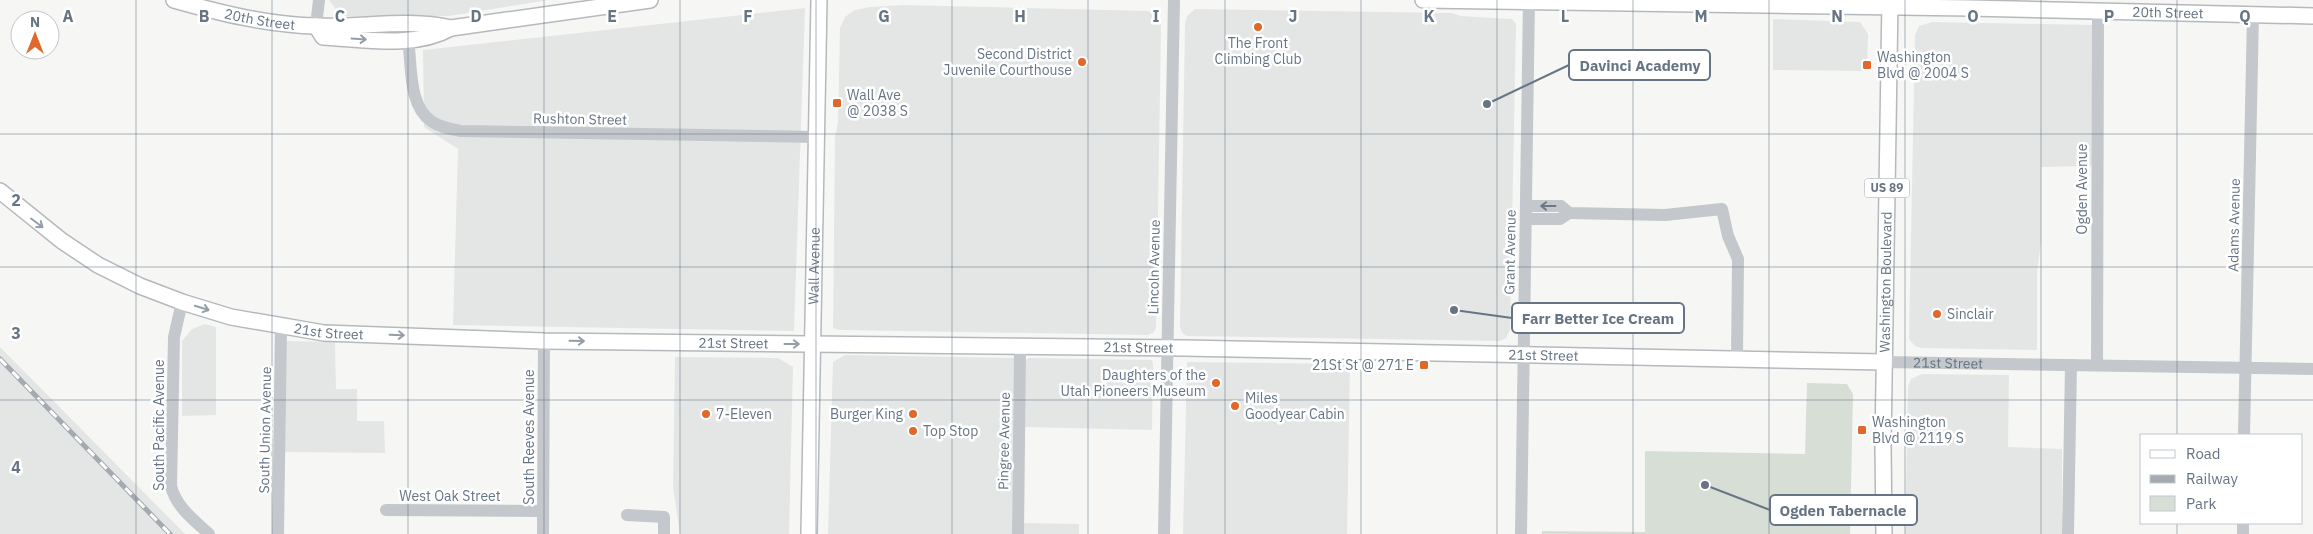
<svg xmlns="http://www.w3.org/2000/svg" width="2313" height="534" font-family="'IBM Plex Sans',sans-serif">
<style>
.built{fill:#e4e6e5}
.green{fill:#d7ded5}
.lines{fill:none;stroke-linecap:round;stroke-linejoin:round}
.major-casing{stroke:#b5b9bd;stroke-width:18}
.minor{stroke:#c4c7cb;stroke-width:12}
.major{stroke:#fff;stroke-width:15}
.rail-casing{stroke:#a5aab0;stroke-width:5}
.rail{stroke:#fff;stroke-width:3;stroke-dasharray:9;stroke-linecap:butt}
.oneway{stroke:#949ea9}
.oneway2{stroke:#6b7888}
.grid{fill:none;stroke:#667484;stroke-width:1;stroke-opacity:0.55}
.poi-dot{fill:#e0682a;stroke:#fff;stroke-width:2}
.labels{text-anchor:middle;stroke-width:5;stroke-linejoin:round;paint-order:stroke}
.shield{fill:#fff;stroke:#949ea9;stroke-width:1}
.shield-label{font-size:12px;font-weight:bold;fill:#667484}
.street-label{font-size:14px;fill:#667484;stroke:#fff}
.poi-label{font-size:14px;fill:#667484;stroke:#fff;text-anchor:start}
.grid-label{font-size:16px;text-anchor:middle;font-weight:bold;fill:#667484;stroke:#fff;stroke-width:5;stroke-linejoin:round;paint-order:stroke}
.leader{fill:none;stroke:#667484;stroke-width:2}
.callout-dot{fill:#667484;stroke:#fff;stroke-width:2}
.callout{fill:#fff;stroke:#667484;stroke-width:2}
.callout-label{font-size:15px;text-anchor:middle;font-weight:bold;fill:#667484}
</style>
<rect width="100%" height="100%" fill="#f6f7f4"/>
<g class="built">
<polygon points="329,0 548,0 449,16 345,16 337,11"/>
<polygon points="904,5 1148,11 1159,17 1161,23 1160,92 1156,328 1153,333 1148,335 839,330 833,328 835,137 838,123 840,28 845,17 855,10 870,7"/>
<polygon points="805,8 794,331 453,325 458,149 424,127 423,50"/>
<polygon points="1195,9 1451,13 1461,16 1512,19 1516,24 1510,330 1506,338 1500,341 1187,336 1182,333 1180,327 1185,24 1187,16"/>
<polygon points="1773,19 1860,22 1868,34 1867,71 1773,70"/>
<polygon points="1932,22 2093,25 2092,166 2041,167 2041,242 2037,272 2037,350 1921,348 1915,346 1909,339 1915,35 1919,26"/>
<polygon points="205,324 216,327 216,415 182,416 182,341 192,329"/>
<polygon points="285,341 335,342 336,389 357,389 357,421 384,421 385,453 285,452"/>
<polygon points="0,347 185,534 0,534"/>
<polygon points="845,355 1014,358 1012,534 828,534 833,362"/>
<polygon points="675,357 778,358 793,367 789,534 680,534 673,487"/>
<polygon points="1028,358 1152,360 1153,364 1152,430 1024,427 1025,361"/>
<polygon points="1187,362 1350,364 1347,534 1183,534"/>
<polygon points="1922,374 2009,375 2008,447 2062,449 2062,534 1905,534 1908,387 1911,379"/>
<polygon points="1023,523 1079,524 1079,534 1022,534"/>
</g>
<polygon class="green" points="1807,383 1847,384 1853,394 1850,534 1542,534 1542,531 1645,532 1645,451 1805,454"/>
<g class="lines">
<g class="major-casing">
<g id="major">
<path id="s2" d="M174,0C220,13 268,25 317,26C361,28 407,18 451,28"/>
<path id="s3" d="M1423,0L1970,8L2313,16"/>
<path d="M316,26L323,37C364,39 413,49 451,28L650,0"/>
<path id="s4" d="M0,191L62,241L98,265L140,286L182,302L231,317L324,333L544,341L1184,348L1884,362"/>
<path id="s5" d="M809,534L819,0"/>
<path id="s6" d="M1884,534L1883,445L1890,0"/>
</g>
</g>
<g class="minor">
<polyline points="316,26 319,0"/>
<path d="M408,40C412,65 408,105 431,121C439,127 451,129 461,131L816,137"/>
<polyline points="1526,206 1561,206 1569,213 1665,215 1722,209 1728,236 1738,259 1737,358"/>
<polyline points="1526,219 1560,219 1569,213"/>
<path d="M182,302L174,337L171,486C176,507 194,520 209,534"/>
<path id="s1" d="M1884,362L2313,369"/>
<polyline points="2097,365 2098,13"/>
<polyline points="2244,435 2253,15"/>
<polyline points="386,510 543,511"/>
<polyline points="627,515 664,517 664,534"/>
<polyline points="278,534 281,327"/>
<polyline points="543,534 544,341"/>
<polyline points="1018,534 1020,348"/>
<polyline points="1164,534 1174,0"/>
<polyline points="1521,534 1529,0"/>
<polyline points="2068,534 2071,365"/>
<polyline points="2243,534 2243,523"/>
</g>
<use href="#major" class="major"/>
<g class="rail-casing">
<polyline id="rail" points="0,359 170,534"/>
</g>
<use href="#rail" class="rail"/>
</g>
<defs><path id="oneway-shaft" d="M-6 0H5M1.5-3L5.5 0L1.5 3" fill="none" stroke-width="1.6" stroke-linecap="round" stroke-linejoin="round" transform="scale(1.25)"/></defs>
<g class="oneway">
<use href="#oneway-shaft" transform="translate(359 39) rotate(4)"/>
<use href="#oneway-shaft" transform="translate(37 223) rotate(37)"/>
<use href="#oneway-shaft" transform="translate(202 308) rotate(17)"/>
<use href="#oneway-shaft" transform="translate(397 335) rotate(2)"/>
<use href="#oneway-shaft" transform="translate(577 341) rotate(1)"/>
<use href="#oneway-shaft" transform="translate(792 344)"/>
</g>
<use class="oneway2" href="#oneway-shaft" transform="translate(1548 206) rotate(-180)"/>
<path class="grid" d="M136,0V534M272,0V534M408,0V534M544,0V534M680,0V534M816,0V534M952,0V534M1088,0V534M1225,0V534M1361,0V534M1497,0V534M1633,0V534M1769,0V534M1905,0V534M2041,0V534M2177,0V435M0,134H2313M0,267H2313M0,400H2313M2177,523V534"/>
<g class="poi-dot">
<circle cx="1258" cy="27" r="5"/>
<circle cx="1082" cy="62" r="5"/>
<rect x="1862" y="60" width="10" height="10" rx="2.5"/>
<rect x="832" y="98" width="10" height="10" rx="2.5"/>
<circle cx="1937" cy="314" r="5"/>
<rect x="1419" y="360" width="10" height="10" rx="2.5"/>
<circle cx="1216" cy="383" r="5"/>
<circle cx="1235" cy="406" r="5"/>
<circle cx="706" cy="414" r="5"/>
<circle cx="913" cy="414" r="5"/>
<rect x="1857" y="425" width="10" height="10" rx="2.5"/>
<circle cx="913" cy="431" r="5"/>
</g>
<g class="labels">
<rect class="shield" x="1864.5" y="178.5" width="45" height="19" rx="4"/>
<g class="shield-label">
<text x="1887" y="192">US 89</text>
</g>
<g class="street-label">
<text dy="5" stroke="none"><textPath href="#s3" startOffset="745">20th Street</textPath></text>
<text dy="5" stroke="none"><textPath href="#s2" startOffset="88">20th Street</textPath></text>
<text transform="translate(580 119) rotate(1)" y="5">Rushton Street</text>
<text transform="translate(2082 189) rotate(-90)" y="5">Ogden Avenue</text>
<text transform="translate(2234 225) rotate(-89)" y="5">Adams Avenue</text>
<text transform="translate(1510 252) rotate(-89)" y="5">Grant Avenue</text>
<text dy="5" stroke="none"><textPath href="#s5" startOffset="268">Wall Avenue</textPath></text>
<text transform="translate(1154 267) rotate(-89)" y="5">Lincoln Avenue</text>
<text dy="5" stroke="none"><textPath href="#s6" startOffset="252">Washington Boulevard</textPath></text>
<text dy="5" stroke="none"><textPath href="#s4" startOffset="365">21st Street</textPath></text>
<text dy="5" stroke="none"><textPath href="#s4" startOffset="770">21st Street</textPath></text>
<text dy="5" stroke="none"><textPath href="#s4" startOffset="1175">21st Street</textPath></text>
<text dy="5" stroke="none"><textPath href="#s4" startOffset="1580">21st Street</textPath></text>
<text dy="5" stroke="none"><textPath href="#s1" startOffset="64">21st Street</textPath></text>
<text transform="translate(159 425) rotate(-90)" y="5">South Pacific Avenue</text>
<text transform="translate(265 430) rotate(-89)" y="5">South Union Avenue</text>
<text transform="translate(529 437) rotate(-90)" y="5">South Reeves Avenue</text>
<text transform="translate(1004 441) rotate(-89)" y="5">Pingree Avenue</text>
<text x="450" y="501">West Oak Street</text>
</g>
<g class="poi-label">
<text x="1258" y="48" text-anchor="middle">The Front<tspan x="1258" dy="16">Climbing Club</tspan></text>
<text x="1072" y="59" text-anchor="end">Second District<tspan x="1072" dy="16">Juvenile Courthouse</tspan></text>
<text x="1877" y="62">Washington<tspan x="1877" dy="16">Blvd @ 2004 S</tspan></text>
<text x="847" y="100">Wall Ave<tspan x="847" dy="16">@ 2038 S</tspan></text>
<text x="1947" y="319">Sinclair</text>
<text x="1414" y="370" text-anchor="end">21St St @ 271 E</text>
<text x="1206" y="380" text-anchor="end">Daughters of the<tspan x="1206" dy="16">Utah Pioneers Museum</tspan></text>
<text x="1245" y="403">Miles<tspan x="1245" dy="16">Goodyear Cabin</tspan></text>
<text x="716" y="419">7-Eleven</text>
<text x="903" y="419" text-anchor="end">Burger King</text>
<text x="1872" y="427">Washington<tspan x="1872" dy="16">Blvd @ 2119 S</tspan></text>
<text x="923" y="436">Top Stop</text>
</g>
</g>
<g class="grid-label">
<text x="68" y="22">A</text>
<text x="204" y="22">B</text>
<text x="340" y="22">C</text>
<text x="476" y="22">D</text>
<text x="612" y="22">E</text>
<text x="748" y="22">F</text>
<text x="884" y="22">G</text>
<text x="1020" y="22">H</text>
<text x="1156" y="22">I</text>
<text x="1293" y="22">J</text>
<text x="1429" y="22">K</text>
<text x="1565" y="22">L</text>
<text x="1701" y="22">M</text>
<text x="1837" y="22">N</text>
<text x="1973" y="22">O</text>
<text x="2109" y="22">P</text>
<text x="2245" y="22">Q</text>
<text x="16" y="206">2</text>
<text x="16" y="339">3</text>
<text x="16" y="473">4</text>
</g>
<path class="leader" d="M1487 104L1569 65M1454 310L1512 318M1705 485L1770 510"/>
<g class="callout-dot">
<circle cx="1487" cy="104" r="5"/>
<circle cx="1454" cy="310" r="5"/>
<circle cx="1705" cy="485" r="5"/>
</g>
<g class="callout">
<rect x="1569" y="50" width="141" height="30" rx="5"/>
<rect x="1512" y="303" width="172" height="30" rx="5"/>
<rect x="1770" y="495" width="147" height="30" rx="5"/>
</g>
<g class="callout-label">
<text x="1640" y="71">Davinci Academy</text>
<text x="1598" y="324">Farr Better Ice Cream</text>
<text x="1843" y="516">Ogden Tabernacle</text>
</g>
<rect x="2140" y="434" width="162" height="90" fill="#ffffff" stroke="#c2c7ce"/>
<rect x="2150" y="450" width="25" height="8" fill="#ffffff" stroke="#c2c7ce"/>
<text x="2186" y="459" font-size="15" fill="#667484">Road</text>
<rect x="2150" y="475" width="25" height="8" fill="#a5aab0" stroke="#c2c7ce"/>
<text x="2186" y="484" font-size="15" fill="#667484">Railway</text>
<rect x="2150" y="496" width="25" height="15" fill="#d7ded5" stroke="#c2c7ce"/>
<text x="2186" y="509" font-size="15" fill="#667484">Park</text>
<g transform="translate(35 35)"><circle r="24" fill="#ffffff" stroke="#c2c7ce"/>
<path d="M0-4L9 19L0 12L-9 19Z" fill="#e0682a"/>
<text y="-8" font-size="14" font-weight="bold" text-anchor="middle" fill="#667484">N</text>
</g>
</svg>
